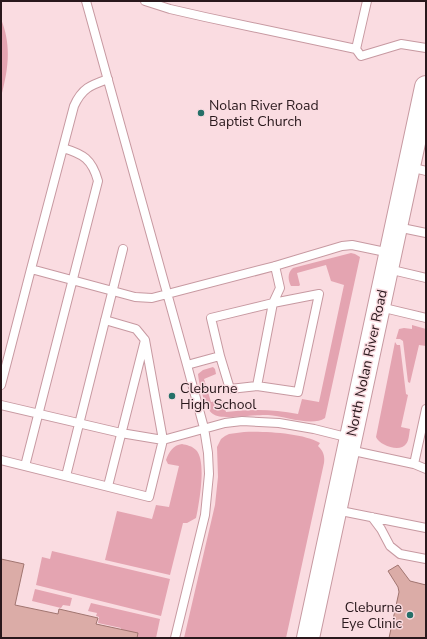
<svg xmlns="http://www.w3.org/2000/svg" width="427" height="639" viewBox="0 0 427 639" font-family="'Nunito Sans',sans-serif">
	<rect width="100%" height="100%" fill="#fadce1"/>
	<path fill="#e4a4b1" d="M 1,19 C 12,46 8,70 1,97 Z
		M 351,253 L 355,254 L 360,257 L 325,418 C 312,427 284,416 268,415 C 255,414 222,421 213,414 C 205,409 199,384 198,374 L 203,370 L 213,367 L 215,369 L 216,374 L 204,379 L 211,402 L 223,400 L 226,412 C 251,409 273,409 298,414 L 302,399 L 319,402 L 344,285 L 331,281 L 326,265 L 297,273 L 300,285 L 299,286 L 291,286 C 288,280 287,273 293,268 Z
		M 412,325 L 426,329 L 426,346 L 419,345 L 410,383 L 408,382 L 403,341 L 400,339 L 396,339 L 399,329 L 404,328 L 412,329 Z
		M 395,342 L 397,345 L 400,345 L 406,394 L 408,395 L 401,427 L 410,429 C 409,434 409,441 406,444 C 400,453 379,445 376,437 Z
		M 244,432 C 264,431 303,433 320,443 L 318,446 C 323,451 325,455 324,463 L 286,638 L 184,638 L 215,505 L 218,477 L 217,447 L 221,439 L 225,436 L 229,434 Z
		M 182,444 C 187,445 192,446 196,450 C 207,461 199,504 196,518 L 187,523 L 183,523 L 170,575 L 105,560 L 117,511 L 152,519 L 156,505 L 169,507 L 179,466 L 168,464 L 166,460 C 169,452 173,445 182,444 Z
		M 52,551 L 170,579 L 161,616 L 36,585 L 42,557 L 50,559 Z
		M 35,589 L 72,598 L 70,606 L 63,605 L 61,608 L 32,601 Z
		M 91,603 L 160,619 L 156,638 L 119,638 L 121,628 L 98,623 L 99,617 L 96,616 L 97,613 L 88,611 Z"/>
	<path fill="#dbaca7" stroke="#a17570" d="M 1,559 L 24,564 L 15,605 L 58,614 L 59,609 L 98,618 L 96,624 L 138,633 L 137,638 L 1,638 Z
		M 398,565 L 410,581 L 426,585 L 426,638 L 389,638 L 399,592 L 398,587 L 388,571 Z"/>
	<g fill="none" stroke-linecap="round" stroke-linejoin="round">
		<defs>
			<path id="lane" d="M 86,1 L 187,365 L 204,428 L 208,453 L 209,474 L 205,515 L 175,638
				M 145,1 L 170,9 L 205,17 L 356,49
				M 367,1 L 356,49 L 361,56 L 401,44 L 426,48
				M 108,79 C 91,85 82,88 74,106 L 31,269 L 135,297 L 152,298 L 275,266 L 342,246 L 352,245 L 390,253
				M 410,167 L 426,171
				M 397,227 L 426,233
				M 388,269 L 426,278
				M 380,307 L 426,318
				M 105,320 L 136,329 L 145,340 L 108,486
				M 187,365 L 220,356 L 211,318 L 273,303 L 257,386 L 230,389 L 220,356
				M 1,385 L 31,269
				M 257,386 L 298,392 L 319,294 L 273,303 L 280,288 L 275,266
				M 1,405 L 121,433 L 163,440 L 225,423 L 242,421 L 279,423 L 314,429 L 350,438
				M 349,450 L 414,464 L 426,469
				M 1,460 L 149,497 L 163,440 L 145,340
				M 414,464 L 426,409
				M 25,466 L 98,181 C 92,159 83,154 63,148
				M 66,476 L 123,249
				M 336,510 L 426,528
				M 372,517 L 381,529 L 390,546 L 400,554 L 426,559"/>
			<path id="secondary" d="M 308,638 L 426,87"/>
		</defs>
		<use href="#lane" stroke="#c799a1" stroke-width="10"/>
		<use href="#secondary" stroke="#c799a1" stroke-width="24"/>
		<use href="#lane" stroke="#fff" stroke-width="8"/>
		<use href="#secondary" stroke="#fff" stroke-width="22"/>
	</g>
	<g fill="#266f68" stroke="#fadce1" stroke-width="1.5">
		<circle cx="201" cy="113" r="4"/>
		<circle cx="172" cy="396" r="4"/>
		<circle cx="410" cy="615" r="4"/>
	</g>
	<g text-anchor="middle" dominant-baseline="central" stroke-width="3" stroke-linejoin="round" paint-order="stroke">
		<g font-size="14" fill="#29181c" stroke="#fadce1" text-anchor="start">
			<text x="209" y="105">Nolan River Road<tspan x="209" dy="16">Baptist Church</tspan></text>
			<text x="180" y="388">Cleburne<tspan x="180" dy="16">High School</tspan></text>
			<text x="402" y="607" text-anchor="end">Cleburne<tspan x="402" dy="16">Eye Clinic</tspan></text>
		</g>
		<g font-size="14" fill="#29181c" stroke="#fadce1">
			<text transform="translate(367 363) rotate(-78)">North Nolan River Road</text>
		</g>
	</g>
	<rect width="427" height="639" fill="none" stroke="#29181c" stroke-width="4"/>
</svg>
